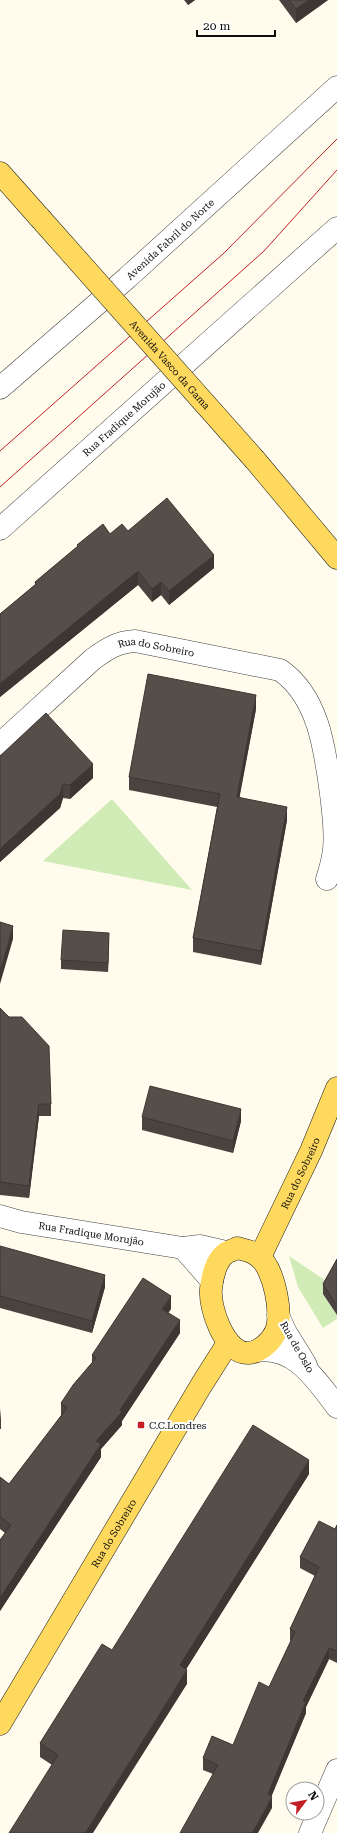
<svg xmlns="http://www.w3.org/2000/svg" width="337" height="1833" viewBox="0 0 337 1833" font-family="'Roboto Serif',serif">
	<rect width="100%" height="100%" fill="#fffced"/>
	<path fill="#d0ebb5" d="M 112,799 L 192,890 L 43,861 Z
		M 289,1256 L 329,1283 L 323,1294 L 337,1315 L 337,1319 L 323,1328 L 298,1287 Z"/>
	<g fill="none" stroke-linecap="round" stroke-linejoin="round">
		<defs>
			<g id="street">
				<path id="s1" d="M 0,388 L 127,278 L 337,87"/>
				<path id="s2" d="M 0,529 L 337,228"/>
				<path id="s3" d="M 0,744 L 93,659 C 107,649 117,642 135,641 L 280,670 C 319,697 325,750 331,794 C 333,812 336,831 334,849 C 333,859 330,870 327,879"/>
				<path id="s4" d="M 0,1216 L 21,1222 L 183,1248 L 200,1246 L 226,1252"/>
				<path d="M 183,1248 L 212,1281"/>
				<path d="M 278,1315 L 285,1331 L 306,1365"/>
				<path d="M 256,1351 C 294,1344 317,1381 337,1407"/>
				<path d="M 310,1833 L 337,1770"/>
			</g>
			<g id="primary">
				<path d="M 0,173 L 40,218"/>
				<path d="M 255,460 L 337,558"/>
				<path d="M 237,1248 C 245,1250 253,1251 259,1257 C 274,1268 283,1314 276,1331 C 272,1341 260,1352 249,1353 C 225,1355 209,1308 211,1289 C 212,1277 216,1260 226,1253 C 229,1251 234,1250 237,1248 Z"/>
				<path id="s5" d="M 260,1257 L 311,1151 L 337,1088"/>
				<path id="s6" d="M 0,1724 L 202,1384 L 228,1343"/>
			</g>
		</defs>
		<use href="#street" stroke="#404040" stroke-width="23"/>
		<use href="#primary" stroke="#1e1e1e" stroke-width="23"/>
		<use href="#street" stroke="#fff" stroke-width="22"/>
		<use href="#primary" stroke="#fed95d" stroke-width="22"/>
		<path stroke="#c31f25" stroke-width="1" d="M 0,451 L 224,253 L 337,139
			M 0,487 L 264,251 L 337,170"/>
		<defs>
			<g id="primary-bridge">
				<path id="s7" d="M 40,218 L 255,460"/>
			</g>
		</defs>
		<use href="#primary-bridge" stroke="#1e1e1e" stroke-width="23" stroke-linecap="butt"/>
		<use href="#primary-bridge" stroke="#fed95d" stroke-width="22"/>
	</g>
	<path fill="#4a433f" d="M 184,0 L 195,0 L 188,5 Z
		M 279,0 L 328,0 L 296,23 Z
		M 128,531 L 214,568 L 169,605 L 161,595 L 152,602 L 138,585 L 0,697 L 0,614 L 35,585 L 35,582 L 77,547 L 77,545 L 110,534 Z
		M 256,709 L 239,798 L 287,820 L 261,965 L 193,952 L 193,938 L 217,807 L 129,790 L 129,777 Z
		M 0,756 L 93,778 L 70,799 L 63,798 L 60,808 L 0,862 Z
		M 109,942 L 108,972 L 61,969 L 61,960 Z
		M 0,1008 L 51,1104 L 51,1116 L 39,1116 L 29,1198 L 0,1195 Z
		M 142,1117 L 241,1121 L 233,1153 L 142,1130 Z
		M 0,1246 L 105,1287 L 92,1333 L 0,1308 Z
		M 337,1259 L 337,1315 L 323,1294 L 323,1284 Z
		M 171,1309 L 168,1313 L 180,1333 L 122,1421 L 122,1425 L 101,1449 L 101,1457 L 0,1611 L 0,1540 L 5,1533 L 0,1529 L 0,1477 L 9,1484 L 61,1416 L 61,1403 L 92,1363 L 92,1355 Z
		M 0,1408 L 1,1419 L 1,1429 L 0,1429 Z
		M 309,1474 L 186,1669 L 187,1684 L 52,1765 L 40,1757 L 40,1743 L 112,1650 Z
		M 337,1525 L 337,1663 L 329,1659 L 306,1707 L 306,1713 L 271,1796 L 272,1808 L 213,1774 L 203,1770 L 203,1758 L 233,1745 L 269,1687 L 291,1641 L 290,1640 L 290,1629 L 315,1576 L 300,1568 L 300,1557 L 335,1529 Z"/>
	<path fill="#3c3733" d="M 188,0 L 195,0 L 188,5 Z
		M 309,0 L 328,0 L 296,23 L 296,9 Z
		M 214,555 L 214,568 L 169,605 L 169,591 Z
		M 138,571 L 138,585 L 0,697 L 0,684 Z
		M 161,582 L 161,595 L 152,602 L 152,589 Z
		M 256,695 L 256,709 L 237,811 L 237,797 Z
		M 93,764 L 93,778 L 70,799 L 70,785 Z
		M 63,784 L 63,798 L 60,808 L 0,862 L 0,849 Z
		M 287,807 L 287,820 L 261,965 L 261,951 Z
		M 13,926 L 13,939 L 0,984 L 0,972 Z
		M 109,933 L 109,942 L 108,972 L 108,963 Z
		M 39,1104 L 39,1116 L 29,1198 L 29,1186 Z
		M 241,1109 L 241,1121 L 233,1153 L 233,1141 Z
		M 105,1275 L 105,1287 L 92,1333 L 92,1321 Z
		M 171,1296 L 171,1309 L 162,1322 L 162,1309 Z
		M 180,1320 L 180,1333 L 122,1421 L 122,1425 L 101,1449 L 101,1457 L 0,1611 L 0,1598 L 96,1441 L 120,1410 Z
		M 309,1460 L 309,1474 L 180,1679 L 180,1665 Z
		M 329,1648 L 329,1659 L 306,1707 L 306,1713 L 268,1805 L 268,1794 L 303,1701 Z
		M 187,1670 L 187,1684 L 93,1833 L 85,1833 Z
		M 272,1797 L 272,1808 L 258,1833 L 252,1833 Z"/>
	<path fill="#564e49" stroke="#3c3733" d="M 289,0 L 309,0 L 296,9 Z
		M 167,498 L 214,555 L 169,591 L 161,582 L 152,589 L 138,571 L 0,684 L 0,614 L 36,584 L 35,582 L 78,546 L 77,545 L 103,524 L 110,534 L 122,524 L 128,531 Z
		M 148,674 L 256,695 L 237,797 L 287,807 L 261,951 L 193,938 L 220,794 L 129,777 Z
		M 46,713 L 93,764 L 70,785 L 63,784 L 60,794 L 0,849 L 0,756 Z
		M 0,922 L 13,926 L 0,972 Z
		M 63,930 L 109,933 L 108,963 L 61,960 Z
		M 0,1008 L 9,1017 L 22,1017 L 49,1046 L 51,1104 L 39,1104 L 29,1186 L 0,1182 Z
		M 150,1086 L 241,1109 L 233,1141 L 142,1117 Z
		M 0,1246 L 105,1275 L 92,1321 L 0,1296 Z
		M 337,1259 L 337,1306 L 323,1284 Z
		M 143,1278 L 171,1296 L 162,1309 L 180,1320 L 120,1410 L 122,1412 L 96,1441 L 101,1444 L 0,1598 L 0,1540 L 11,1525 L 0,1517 L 0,1477 L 9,1484 L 67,1408 L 61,1403 L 73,1385 L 96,1358 L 92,1355 Z
		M 253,1425 L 309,1460 L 180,1665 L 187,1670 L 85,1833 L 9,1833 L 58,1755 L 40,1743 L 102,1644 L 112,1650 Z
		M 319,1521 L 335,1529 L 337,1525 L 337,1651 L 329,1648 L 303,1701 L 306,1702 L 268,1794 L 272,1797 L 252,1833 L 180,1833 L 218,1765 L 203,1758 L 212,1736 L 233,1745 L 259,1682 L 269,1687 L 295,1632 L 290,1629 L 319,1567 L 300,1557 Z"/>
	<rect fill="#c31f25" stroke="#fff" stroke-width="1.5" x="137" y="1421" width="8" height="8" rx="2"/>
	<g text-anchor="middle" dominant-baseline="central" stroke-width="4" stroke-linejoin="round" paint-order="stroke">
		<g font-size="10" fill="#0d0d0d" stroke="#fff">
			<text stroke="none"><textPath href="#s1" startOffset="226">Avenida Fabril do Norte</textPath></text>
			<text stroke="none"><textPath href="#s7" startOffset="196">Avenida Vasco da Gama</textPath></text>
			<text stroke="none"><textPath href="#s2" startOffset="166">Rua Fradique Morujão</textPath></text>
			<text stroke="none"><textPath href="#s3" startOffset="194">Rua do Sobreiro</textPath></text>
			<text stroke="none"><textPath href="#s5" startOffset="93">Rua do Sobreiro</textPath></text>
			<text stroke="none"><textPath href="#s4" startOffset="93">Rua Fradique Morujão</textPath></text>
			<text transform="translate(297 1347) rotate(60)">Rua de Oslo</text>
			<text stroke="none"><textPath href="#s6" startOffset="222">Rua do Sobreiro</textPath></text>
		</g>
		<g font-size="10" fill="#0d0d0d" stroke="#fff" text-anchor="start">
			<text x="149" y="1425">C.C.Londres</text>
		</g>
	</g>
	<g transform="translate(305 1801) rotate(58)"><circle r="19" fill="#ffffff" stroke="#9e9e9e"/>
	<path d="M0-3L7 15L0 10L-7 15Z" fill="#c31f25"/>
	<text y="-6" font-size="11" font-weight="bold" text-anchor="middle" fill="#0d0d0d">N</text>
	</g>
	<path d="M197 30v6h78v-6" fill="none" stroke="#0d0d0d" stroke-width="2"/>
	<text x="203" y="30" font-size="12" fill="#0d0d0d" stroke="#ffffff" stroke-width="3" paint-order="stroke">20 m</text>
</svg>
